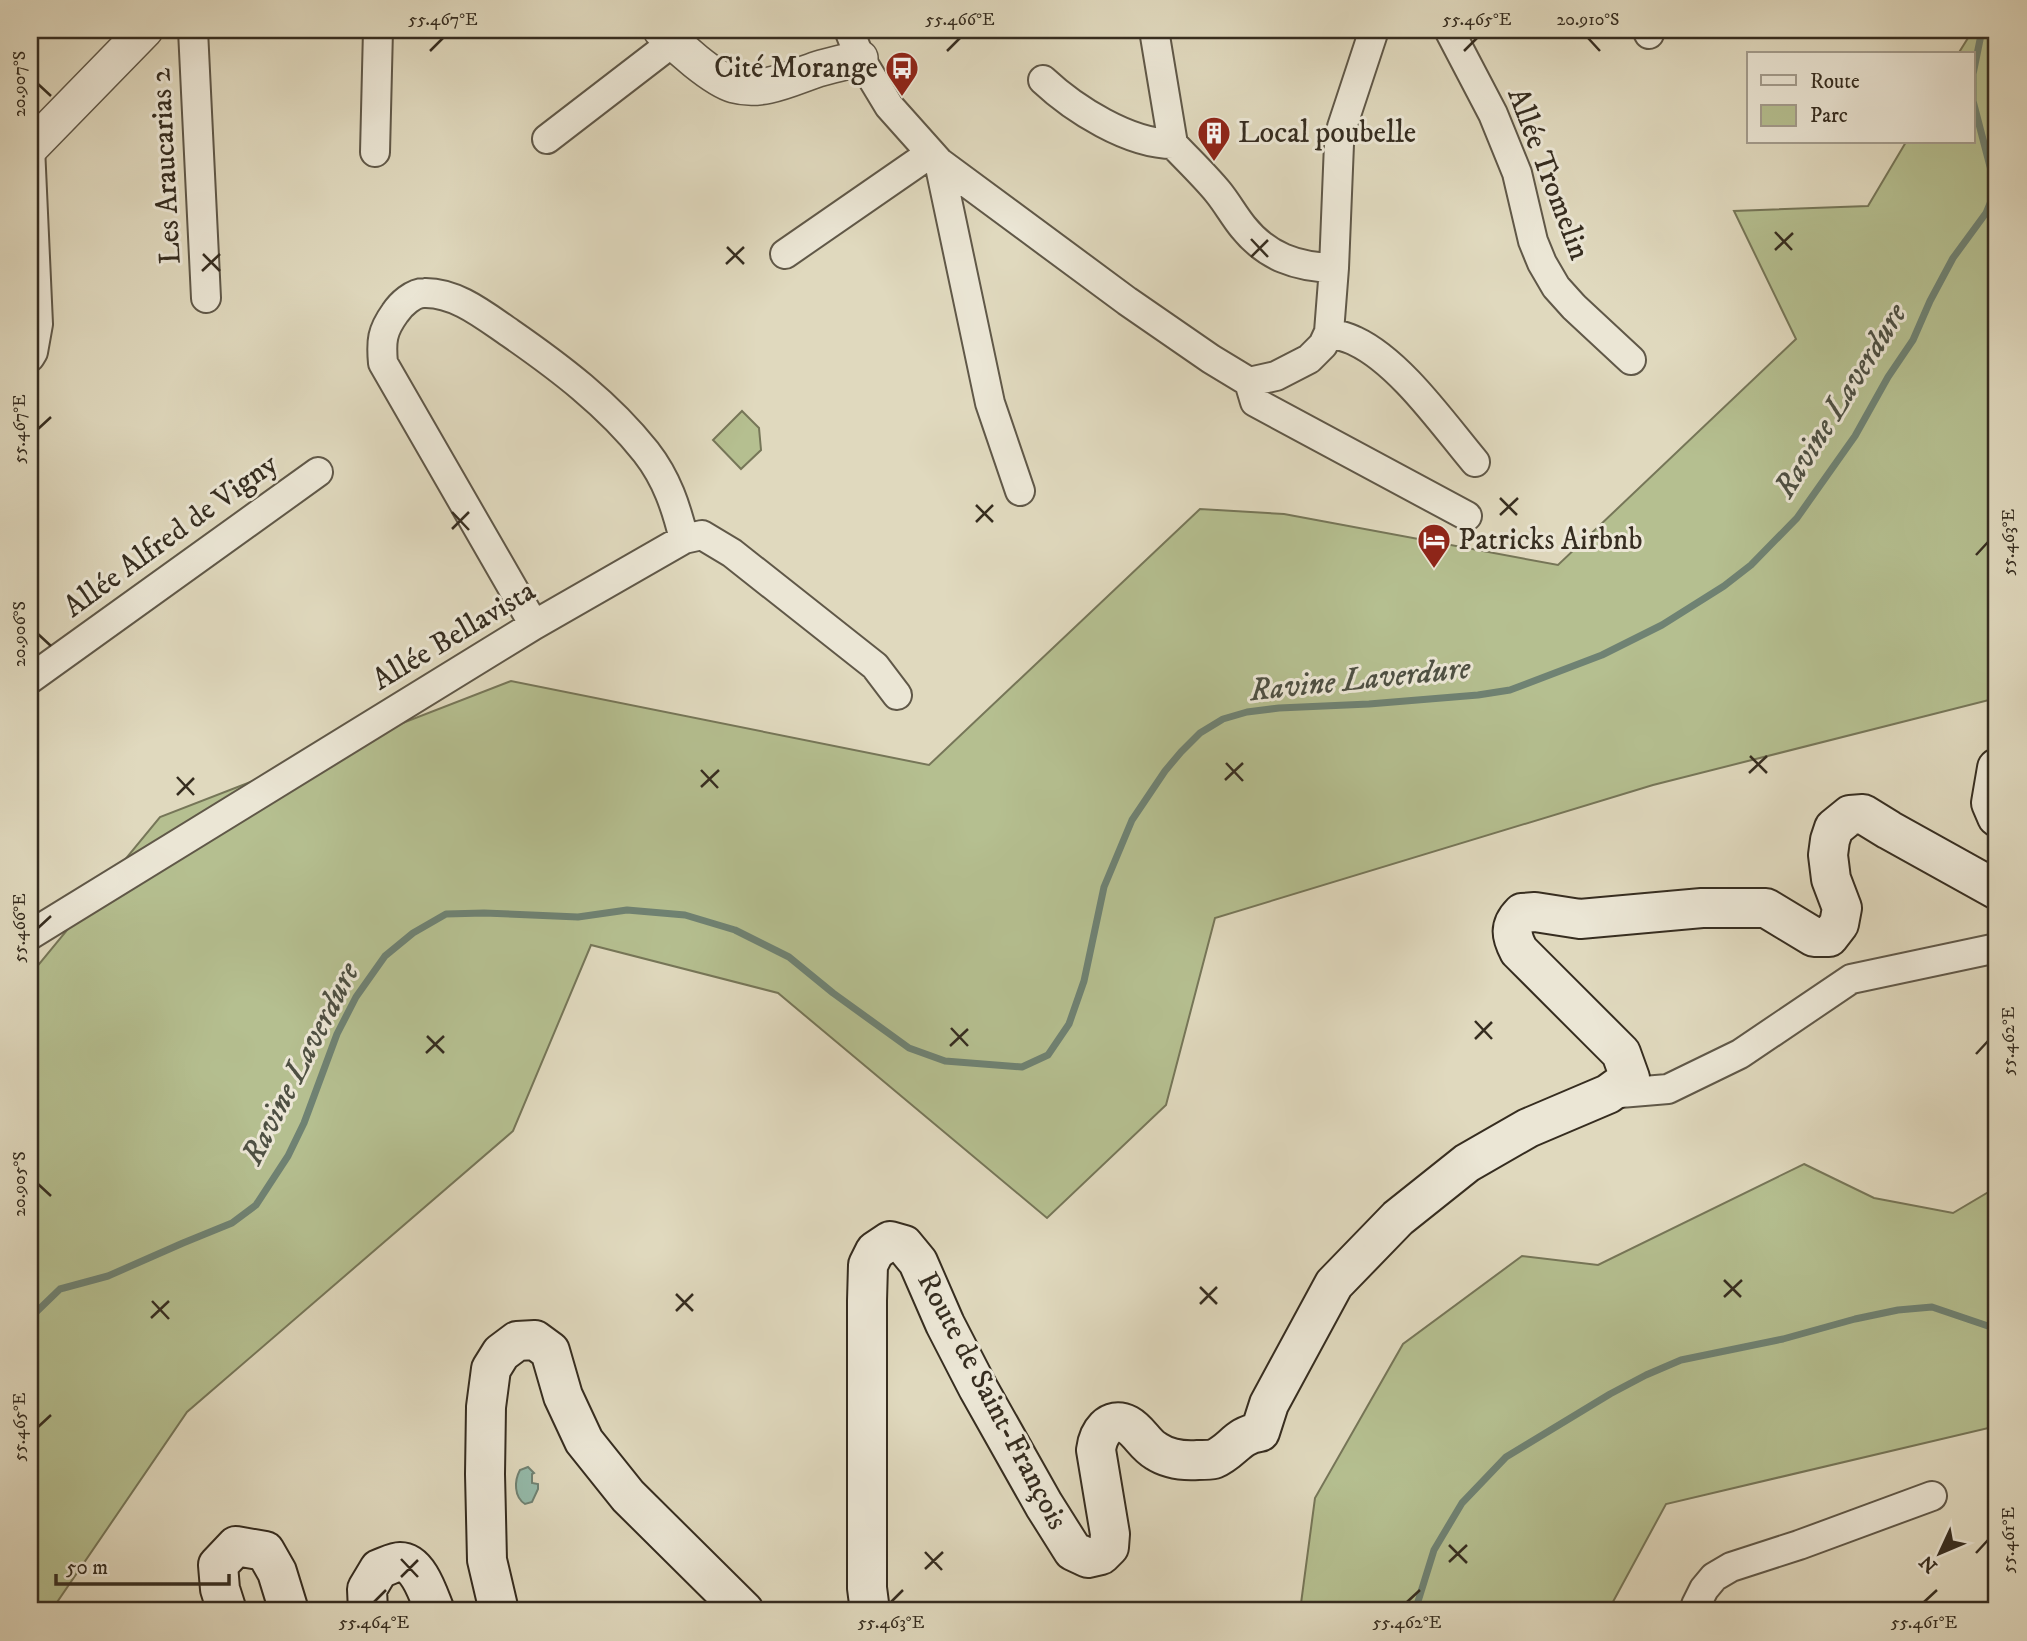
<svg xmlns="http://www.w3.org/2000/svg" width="2027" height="1641" viewBox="0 0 2027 1641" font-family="'IM FELL DW Pica',serif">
	<rect width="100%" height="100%" fill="#e0d9be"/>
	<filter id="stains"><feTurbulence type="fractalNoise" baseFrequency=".00286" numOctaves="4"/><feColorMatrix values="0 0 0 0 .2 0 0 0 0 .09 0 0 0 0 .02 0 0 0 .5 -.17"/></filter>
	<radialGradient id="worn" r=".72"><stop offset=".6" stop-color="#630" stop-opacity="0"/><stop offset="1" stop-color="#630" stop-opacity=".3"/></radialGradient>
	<path fill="#b5bf90" stroke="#767658" stroke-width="2" d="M 1973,30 L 1997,30 L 1997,698 L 1653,785 L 1215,918 L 1166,1105 L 1047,1218 L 778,993 L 591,945 L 513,1131 L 187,1412 L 51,1611 L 30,1611 L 30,975 L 160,817 L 511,681 L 929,765 L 1200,509 L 1284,514 L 1558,565 L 1796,339 L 1734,211 L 1868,206 L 1906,142 L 1973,142 L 1973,54 L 1958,54 Z
		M 742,411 L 759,428 L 761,450 L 741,469 L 713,440 Z
		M 1804,1164 L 1874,1198 L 1953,1213 L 1997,1187 L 1997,1426 L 1666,1504 L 1608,1611 L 1300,1611 L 1315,1498 L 1403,1344 L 1522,1256 L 1598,1265 Z"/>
	<path fill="#95bbab" stroke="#6f8273" stroke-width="2" d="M 528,1467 L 534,1473 L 532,1474 L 532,1483 L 538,1484 L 538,1489 L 532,1502 L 525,1504 C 514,1497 514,1481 520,1470 Z"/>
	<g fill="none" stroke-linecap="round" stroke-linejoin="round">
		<path stroke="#6f8273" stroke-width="7" d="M 30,1318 L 60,1289 L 108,1276 L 183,1243 L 232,1223 L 256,1205 L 288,1156 L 304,1123 L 337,1034 L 356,997 L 385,956 L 413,933 L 446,914 L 484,913 L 578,917 L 627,910 L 685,915 L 735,930 L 789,957 L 833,993 L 909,1048 L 945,1061 L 1022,1067 L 1048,1055 L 1069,1024 L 1084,981 L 1104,887 L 1132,820 L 1165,771 L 1181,752 L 1200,733 L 1223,719 L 1247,712 L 1279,708 L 1369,704 L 1478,695 L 1510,690 L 1602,655 L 1662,625 L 1724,586 L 1751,565 L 1797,518 L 1855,436 L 1888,377 L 1913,340 L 1930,301 L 1953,258 L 1986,213 L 1994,194 L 1992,174 L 1973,101 L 1973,74 L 1982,30
			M 1415,1611 L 1434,1550 L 1462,1503 L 1506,1457 L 1610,1394 L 1646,1375 L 1681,1360 L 1783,1339 L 1855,1319 L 1898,1310 L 1932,1307 L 1988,1326 L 1997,1322"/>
		<defs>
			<path id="minor" d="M 193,30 L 206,298
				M 849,30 L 860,58 L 889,106 L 939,162 L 1127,301 L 1211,359 L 1249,382 L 1276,376 L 1309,359 L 1323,345 L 1329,332 L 1334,268 L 1339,144 L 1342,127 L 1374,30
				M 1154,30 L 1173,144
				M 1449,30 L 1493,114 L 1517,173 L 1533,241 L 1542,263 L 1556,287 L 1574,307 L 1631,360
				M 1647,30 L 1649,34
				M 1043,80 C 1074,109 1129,144 1173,144 C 1188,160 1204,175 1218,192 C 1227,203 1234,216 1243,227 C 1267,257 1297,267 1334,268
				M 547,139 L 673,42
				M 375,152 L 378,30
				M 939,162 L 990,403 L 1020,491
				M 785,254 L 931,153
				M 1329,332 C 1337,335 1347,337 1355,341 C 1400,362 1443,424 1475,462
				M 30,357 L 33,352 L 38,324 L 30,147
				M 1249,382 L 1255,402 L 1467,516
				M 534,625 L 383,363 C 381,341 382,331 395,313 C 401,304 413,293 424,293 C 456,292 485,316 510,333 C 559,367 608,404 646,452 C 667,479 676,507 684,539
				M 30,679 L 318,472
				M 30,935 L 534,625 L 684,539 L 702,535 L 732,553 L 875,666 L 897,695
				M 1608,1094 L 1668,1089 L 1740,1054 L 1851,979 L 1997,948
				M 1696,1605 L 1704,1589 L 1714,1577 L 1731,1567 L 1799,1545 L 1932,1496"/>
			<path id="tertiary" d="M 661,30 C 677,46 713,79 734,85 C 763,93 791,78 818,69 C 832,65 846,62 860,58
				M 30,148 L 145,30"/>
			<path id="secondary" d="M 1997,768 L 1991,803 L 1997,817
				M 227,1611 L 220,1589 L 218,1565 L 236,1546 L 265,1551 L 277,1572 L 289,1611
				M 368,1611 L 367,1589 L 379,1569 C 385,1567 394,1562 400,1562 C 419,1562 429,1597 435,1611
				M 499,1611 L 487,1560 L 485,1474 L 486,1407 L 491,1369 L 501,1353 L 517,1341 L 535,1340 L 550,1351 L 563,1396 L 584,1441 L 628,1496 L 744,1611
				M 870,1611 L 867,1588 L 867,1301 L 868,1265 L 875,1251 L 890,1241 L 904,1245 L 918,1262 L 945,1324 L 978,1388 L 1044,1505 L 1073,1551 L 1088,1558 L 1101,1555 L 1109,1547 L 1110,1534 L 1096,1450 C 1098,1434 1109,1415 1128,1425 C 1139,1431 1145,1445 1156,1451 C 1168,1459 1183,1461 1198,1460 C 1203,1460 1210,1460 1214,1459 C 1233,1451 1237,1435 1260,1432 L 1269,1404 L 1334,1284 L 1398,1218 L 1467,1163 L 1528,1128 L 1608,1094 L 1630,1078 L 1621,1053 L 1519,951 C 1511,936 1509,926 1522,913 L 1535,912 L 1580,919 L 1702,908 L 1766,908 L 1814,937 L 1829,937 L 1839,924 L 1842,908 L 1831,879 L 1828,855 L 1830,840 L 1834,828 L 1850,815 L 1863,814 L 1889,830 L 1997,890"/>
		</defs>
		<use href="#minor" stroke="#605848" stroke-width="32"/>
		<use href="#tertiary" stroke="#605848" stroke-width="38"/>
		<use href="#secondary" stroke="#362d20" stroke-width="42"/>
		<use href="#minor" stroke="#ebe6d5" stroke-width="28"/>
		<use href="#tertiary" stroke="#ebe6d5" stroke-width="35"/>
		<use href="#secondary" stroke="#ebe6d5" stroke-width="38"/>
	</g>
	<path fill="none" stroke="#362d20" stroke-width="2.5" d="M 1588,38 L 1600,51M 430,51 L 443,38M 947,51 L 960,38M 1464,51 L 1477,38M 38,84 L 51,96M 1775,232 L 1792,250M 1251,239 L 1268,257M 727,247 L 744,264M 1775,250 L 1793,233M 203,254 L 220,271M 1251,257 L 1268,240M 726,264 L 744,247M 202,271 L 220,254M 38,429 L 51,417M 1500,498 L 1517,515M 976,505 L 993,522M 452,512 L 469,530M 1500,515 L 1518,498M 976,522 L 993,505M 452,529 L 469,512M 1976,555 L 1988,542M 38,634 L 51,646M 1750,756 L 1767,773M 1226,763 L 1243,781M 701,770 L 718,788M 1749,773 L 1767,756M 177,777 L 194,795M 1225,780 L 1243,763M 701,787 L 719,770M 177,795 L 194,778M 38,928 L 51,916M 1475,1021 L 1492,1039M 951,1028 L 968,1046M 427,1036 L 444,1053M 1475,1039 L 1492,1022M 950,1046 L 968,1029M 426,1053 L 444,1036M 1976,1054 L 1988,1041M 38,1184 L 51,1196M 1724,1280 L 1741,1297M 1200,1287 L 1217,1304M 676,1294 L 693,1311M 1724,1297 L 1742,1280M 152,1301 L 169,1319M 1200,1304 L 1217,1287M 676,1311 L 693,1294M 151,1318 L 169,1301M 38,1427 L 51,1415M 1449,1545 L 1467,1563M 925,1552 L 942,1570M 1976,1553 L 1988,1540M 401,1559 L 418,1577M 1449,1562 L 1467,1545M 925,1569 L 943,1552M 401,1577 L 418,1560M 374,1602 L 386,1590M 891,1602 L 903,1590M 1407,1602 L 1420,1590M 1924,1602 L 1937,1590"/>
	<defs>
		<symbol id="bus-pin" viewBox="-11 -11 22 30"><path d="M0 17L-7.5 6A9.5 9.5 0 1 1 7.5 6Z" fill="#8f2418" stroke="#ebe6d5"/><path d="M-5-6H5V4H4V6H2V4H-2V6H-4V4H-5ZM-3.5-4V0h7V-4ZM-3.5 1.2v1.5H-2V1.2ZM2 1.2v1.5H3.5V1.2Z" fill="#fff"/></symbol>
		<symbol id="building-pin" viewBox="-11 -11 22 30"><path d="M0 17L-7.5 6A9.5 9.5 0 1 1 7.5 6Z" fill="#8f2418" stroke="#ebe6d5"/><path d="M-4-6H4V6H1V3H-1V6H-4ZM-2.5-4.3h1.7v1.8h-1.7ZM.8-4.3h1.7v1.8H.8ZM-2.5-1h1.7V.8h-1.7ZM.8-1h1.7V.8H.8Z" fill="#fff"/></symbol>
		<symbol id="hotel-pin" viewBox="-11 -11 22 30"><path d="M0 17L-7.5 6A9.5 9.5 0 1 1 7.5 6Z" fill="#8f2418" stroke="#ebe6d5"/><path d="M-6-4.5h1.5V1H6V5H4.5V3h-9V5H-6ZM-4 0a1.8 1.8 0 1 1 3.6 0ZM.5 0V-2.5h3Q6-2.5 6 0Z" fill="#fff"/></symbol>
	</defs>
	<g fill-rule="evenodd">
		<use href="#bus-pin" x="883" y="49" width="38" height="52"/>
		<use href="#building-pin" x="1195" y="114" width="38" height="52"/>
		<use href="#hotel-pin" x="1415" y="521" width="38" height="52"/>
	</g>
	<g text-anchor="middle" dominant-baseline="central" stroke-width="6" stroke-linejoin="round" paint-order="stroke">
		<g font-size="30" fill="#362d20" stroke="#ebe6d5" text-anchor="start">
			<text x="878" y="68" text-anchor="end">Cité Morange</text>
			<text x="1238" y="133">Local poubelle</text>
			<text x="1458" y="540">Patricks Airbnb</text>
		</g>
		<g font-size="30" fill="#362d20" stroke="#ebe6d5">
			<text transform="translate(166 166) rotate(-93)">Les Araucarias 2</text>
			<text transform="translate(1548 174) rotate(69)">Allée Tromelin</text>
			<text transform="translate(171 536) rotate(-36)">Allée Alfred de Vigny</text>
			<text transform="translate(454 636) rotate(-31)">Allée Bellavista</text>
			<text transform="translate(992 1401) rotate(62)">Route de Saint-François</text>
		</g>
		<g font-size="32" font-style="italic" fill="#4e5043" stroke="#ebe6d5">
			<text transform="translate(1841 401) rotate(-58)">Ravine Laverdure</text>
			<text transform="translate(1360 680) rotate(-6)">Ravine Laverdure</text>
			<text transform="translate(301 1064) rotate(-63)">Ravine Laverdure</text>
		</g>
	</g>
	<rect width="2027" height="1641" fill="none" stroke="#e0d9be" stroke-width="77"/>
	<rect x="1747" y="52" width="228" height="91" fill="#ebe6d5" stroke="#a39c8d" stroke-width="2"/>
	<rect x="1761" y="75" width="35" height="10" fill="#ebe6d5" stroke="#a39c8d" stroke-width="2"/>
	<text x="1810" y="88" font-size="21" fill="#362d20">Route</text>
	<rect x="1761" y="105" width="35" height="21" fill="#b5bf90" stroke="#a39c8d" stroke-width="2"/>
	<text x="1810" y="122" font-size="21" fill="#362d20">Parc</text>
	<g transform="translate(1940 1553) rotate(226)" stroke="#ebe6d5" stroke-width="5" paint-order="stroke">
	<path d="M0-5L12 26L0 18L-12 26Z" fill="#362d20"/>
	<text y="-10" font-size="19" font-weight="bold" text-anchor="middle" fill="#362d20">N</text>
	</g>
	<path d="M56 1574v10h173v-10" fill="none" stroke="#362d20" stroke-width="3.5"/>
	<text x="66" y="1574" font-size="21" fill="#362d20" stroke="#ebe6d5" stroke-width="5" paint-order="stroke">50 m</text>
	<rect x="38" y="38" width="1950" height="1564" fill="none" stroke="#362d20" stroke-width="2.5"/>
	<g font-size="18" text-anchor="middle" fill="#362d20">
		<text x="443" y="25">55.467°E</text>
		<text x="960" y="25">55.466°E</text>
		<text x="1477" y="25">55.465°E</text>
		<text x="1588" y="25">20.910°S</text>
		<text transform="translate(19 84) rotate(-90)" y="6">20.907°S</text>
		<text transform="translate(19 429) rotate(-90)" y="6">55.467°E</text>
		<text transform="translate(2008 542) rotate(-90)" y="6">55.463°E</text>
		<text transform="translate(19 634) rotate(-90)" y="6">20.906°S</text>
		<text transform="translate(19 928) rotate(-90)" y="6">55.466°E</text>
		<text transform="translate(2008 1041) rotate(-90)" y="6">55.462°E</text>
		<text transform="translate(19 1184) rotate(-90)" y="6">20.905°S</text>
		<text transform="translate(19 1427) rotate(-90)" y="6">55.465°E</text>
		<text transform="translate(2008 1540) rotate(-90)" y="6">55.461°E</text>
		<text x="374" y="1628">55.464°E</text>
		<text x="891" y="1628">55.463°E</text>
		<text x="1407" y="1628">55.462°E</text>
		<text x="1924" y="1628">55.461°E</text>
	</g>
	<rect width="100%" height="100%" filter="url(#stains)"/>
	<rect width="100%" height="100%" fill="url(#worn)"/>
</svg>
